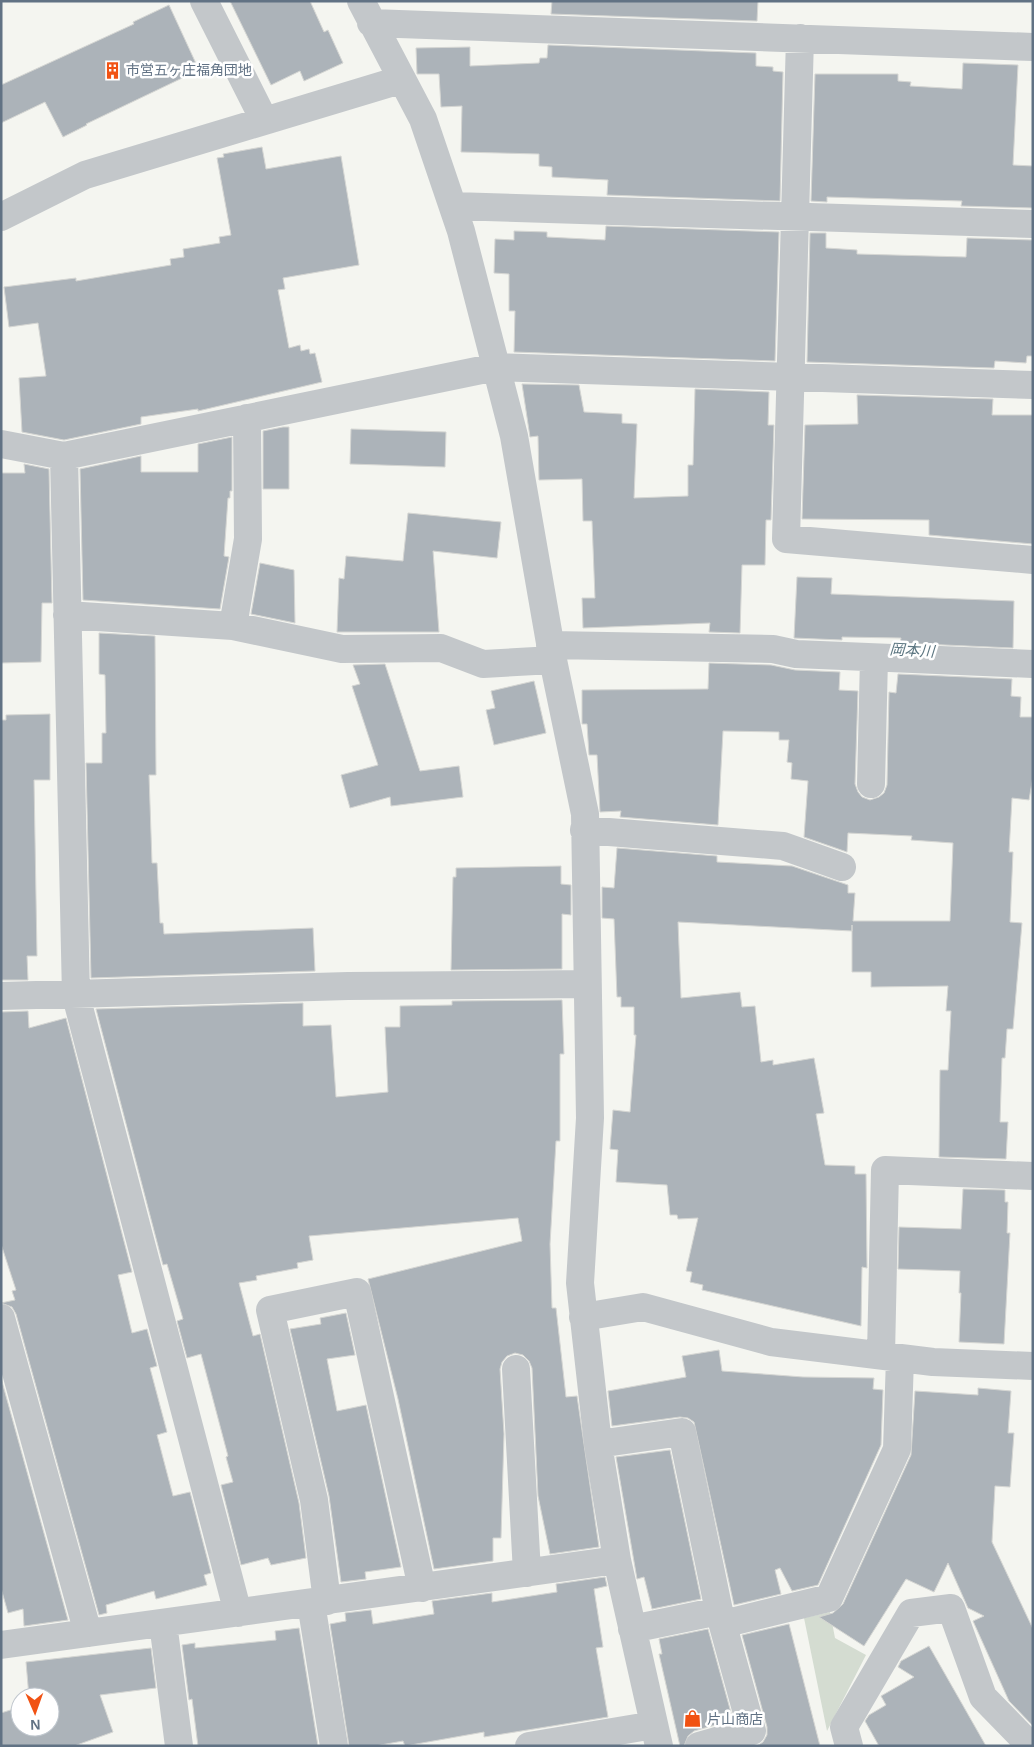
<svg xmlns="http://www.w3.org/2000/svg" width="1034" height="1747" viewBox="0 0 1034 1747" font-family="Helvetica,'Noto Sans JP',sans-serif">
	<rect width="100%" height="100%" fill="#f4f5f0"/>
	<path fill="#d4dcd1" d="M 830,1612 L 835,1638 L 866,1655 L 827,1731 L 804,1618 Z"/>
	<path fill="#acb3b9" stroke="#d5d6d3" d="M 230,1 L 310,1 L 324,32 L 328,30 L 343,63 L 304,81 L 300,71 L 271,85 Z
		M 552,1 L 758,1 L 757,21 L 551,14 Z
		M 169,5 L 199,70 L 86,124 L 87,125 L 63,137 L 45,102 L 1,123 L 1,85 L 134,24 L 133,22 Z
		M 548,45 L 756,53 L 756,66 L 773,67 L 773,71 L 783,72 L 780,201 L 607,195 L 608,180 L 552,177 L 552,167 L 539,166 L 539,154 L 461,152 L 462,106 L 441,107 L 439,74 L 417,74 L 416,48 L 470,47 L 470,66 L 539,63 L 540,58 L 547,58 Z
		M 963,63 L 1018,65 L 1013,165 L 1033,166 L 1033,208 L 961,206 L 962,201 L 827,197 L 827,202 L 811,201 L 815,74 L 898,74 L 898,81 L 911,82 L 910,86 L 962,89 Z
		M 262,147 L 266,169 L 341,156 L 359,265 L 283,278 L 285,289 L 278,290 L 289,348 L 300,345 L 301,351 L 309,349 L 310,354 L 315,353 L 322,382 L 198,411 L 198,409 L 141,417 L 141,424 L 64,440 L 22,432 L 19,378 L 46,376 L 38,323 L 9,327 L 4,287 L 76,278 L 76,281 L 171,265 L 170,259 L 184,257 L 183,249 L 220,243 L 219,237 L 231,235 L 217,158 L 224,157 L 223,154 Z
		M 606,226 L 779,232 L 775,361 L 514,352 L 515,311 L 509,311 L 509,274 L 494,273 L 495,239 L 514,240 L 514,231 L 547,232 L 547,237 L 605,240 Z
		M 810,233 L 826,233 L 826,248 L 857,250 L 857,254 L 966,257 L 967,238 L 1033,240 L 1033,356 L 1027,356 L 1026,363 L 995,361 L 994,368 L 807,362 Z
		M 522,384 L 579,385 L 584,412 L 622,414 L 622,423 L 637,424 L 634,498 L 688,496 L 688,465 L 693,465 L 695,389 L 769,392 L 768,425 L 774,425 L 771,520 L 766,520 L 765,565 L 742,565 L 740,633 L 709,632 L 710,623 L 583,628 L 582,598 L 595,598 L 592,521 L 583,521 L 582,479 L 539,480 L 538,436 L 530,437 Z
		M 857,395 L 993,399 L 992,415 L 1033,415 L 1033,544 L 929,535 L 929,520 L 802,519 L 805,425 L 858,424 Z
		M 283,427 L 289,427 L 289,489 L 263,489 L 263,431 Z
		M 351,429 L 446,432 L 445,467 L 350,464 Z
		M 232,437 L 232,491 L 230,491 L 230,498 L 228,498 L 224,556 L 229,557 L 220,609 L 83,600 L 80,469 L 141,456 L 141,472 L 198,472 L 198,444 Z
		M 24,464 L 49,469 L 52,603 L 42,603 L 41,662 L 1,663 L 1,473 L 25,473 Z
		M 408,513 L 501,522 L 497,558 L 433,551 L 439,632 L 337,632 L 339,578 L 344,579 L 346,556 L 403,561 Z
		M 260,563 L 294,570 L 295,623 L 251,614 Z
		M 797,577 L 832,578 L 831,594 L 1014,601 L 1013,648 L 900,643 L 901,638 L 842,637 L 842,640 L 794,638 Z
		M 99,633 L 155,636 L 156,775 L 149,775 L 152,863 L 157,863 L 160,923 L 163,923 L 164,934 L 313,928 L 315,971 L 91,978 L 86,763 L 102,763 L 102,733 L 106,733 L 105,675 L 99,674 Z
		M 709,663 L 771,665 L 795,670 L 840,672 L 839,690 L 858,691 L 855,784 L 858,792 L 862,797 L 870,800 L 879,797 L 884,793 L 887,785 L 889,692 L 896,693 L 898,674 L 1012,679 L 1011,696 L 1021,697 L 1020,717 L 1033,717 L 1033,776 L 1029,800 L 1012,798 L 1009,852 L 1013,852 L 1010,922 L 1022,923 L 1013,1029 L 1007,1029 L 1005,1058 L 1002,1058 L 1000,1122 L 1008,1122 L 1006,1159 L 939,1157 L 940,1070 L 948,1070 L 951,1011 L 946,1011 L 948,986 L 871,987 L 871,972 L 852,972 L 852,925 L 852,931 L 678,922 L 681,998 L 740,992 L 742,1007 L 755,1006 L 761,1062 L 773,1060 L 773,1065 L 814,1058 L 824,1113 L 816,1114 L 825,1165 L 855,1166 L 855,1174 L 866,1174 L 867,1268 L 862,1267 L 861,1326 L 702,1290 L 703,1285 L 690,1282 L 692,1272 L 686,1271 L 698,1218 L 678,1219 L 677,1215 L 670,1215 L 667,1185 L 616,1182 L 618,1150 L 610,1149 L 613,1110 L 630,1112 L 636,1035 L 634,1035 L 634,1007 L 621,1007 L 621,997 L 617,997 L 614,919 L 602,918 L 602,887 L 614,888 L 617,848 L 717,856 L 717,862 L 792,866 L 848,885 L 848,893 L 855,893 L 853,921 L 950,921 L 953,843 L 911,840 L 912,836 L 848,833 L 847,852 L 804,837 L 808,781 L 791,779 L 792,763 L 787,762 L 789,740 L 779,740 L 779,732 L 723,731 L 718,825 L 620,817 L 621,811 L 600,812 L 597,755 L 589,755 L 587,724 L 582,724 L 582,690 L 708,689 Z
		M 385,664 L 420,771 L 459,766 L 463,797 L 391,806 L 390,797 L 350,808 L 341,775 L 378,765 L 352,686 L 360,684 L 353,665 Z
		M 534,681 L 546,733 L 494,745 L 486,710 L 495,708 L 491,691 Z
		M 50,714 L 50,780 L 34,780 L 37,956 L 27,956 L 28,980 L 1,980 L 1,720 L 6,720 L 6,715 Z
		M 561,866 L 561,884 L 571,885 L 571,915 L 562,914 L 562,969 L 451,970 L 453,877 L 456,877 L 456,868 Z
		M 562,1000 L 564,1054 L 560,1054 L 560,1141 L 556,1141 L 550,1244 L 552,1308 L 556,1308 L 566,1397 L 577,1396 L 599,1547 L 550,1554 L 538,1496 L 532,1368 L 529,1361 L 523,1355 L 515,1353 L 507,1356 L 502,1362 L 500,1369 L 504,1434 L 501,1538 L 493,1538 L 493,1561 L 434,1569 L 398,1399 L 368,1279 L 522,1241 L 518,1218 L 309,1236 L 313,1260 L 297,1263 L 298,1268 L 256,1276 L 257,1280 L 239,1283 L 253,1336 L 260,1334 L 299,1503 L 306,1558 L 271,1565 L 268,1558 L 241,1565 L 221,1485 L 233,1482 L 226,1457 L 228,1456 L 201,1354 L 187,1358 L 177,1321 L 183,1319 L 167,1264 L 163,1265 L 96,1009 L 303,1003 L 303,1026 L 331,1025 L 336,1097 L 388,1092 L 385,1027 L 400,1027 L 400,1006 L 452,1005 L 452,1001 Z
		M 28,1011 L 29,1028 L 66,1018 L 132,1272 L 118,1275 L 132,1333 L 147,1329 L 157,1366 L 150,1368 L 167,1432 L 157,1435 L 173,1496 L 190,1492 L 211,1573 L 204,1575 L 207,1585 L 156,1599 L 154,1591 L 106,1605 L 107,1613 L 99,1615 L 16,1314 L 12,1307 L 1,1303 L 15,1300 L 12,1291 L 16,1290 L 1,1244 L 1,1012 Z
		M 963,1189 L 1005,1190 L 1005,1202 L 1008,1202 L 1007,1233 L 1010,1233 L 1004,1344 L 959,1342 L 961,1293 L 959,1293 L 960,1271 L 898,1269 L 899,1227 L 961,1229 Z
		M 346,1313 L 355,1355 L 327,1359 L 337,1411 L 366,1405 L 401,1567 L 365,1572 L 366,1579 L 341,1582 L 329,1496 L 290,1329 L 321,1324 L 320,1318 Z
		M 719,1350 L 722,1371 L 803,1377 L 874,1378 L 873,1389 L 883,1390 L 881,1445 L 818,1585 L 792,1591 L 780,1568 L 775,1570 L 781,1594 L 734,1605 L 694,1422 L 688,1418 L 680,1417 L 612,1426 L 608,1391 L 686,1377 L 682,1356 Z
		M 1,1378 L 68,1620 L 24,1626 L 23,1609 L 8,1613 L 1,1588 Z
		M 978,1388 L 1011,1391 L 1008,1433 L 1014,1433 L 1010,1487 L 995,1486 L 992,1542 L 1033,1629 L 1033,1726 L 1009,1701 L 973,1621 L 984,1616 L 968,1608 L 948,1563 L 934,1592 L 906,1579 L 864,1646 L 819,1617 L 833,1613 L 843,1604 L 911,1455 L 915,1391 L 978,1395 Z
		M 670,1450 L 701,1599 L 652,1609 L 644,1577 L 637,1579 L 616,1457 Z
		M 605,1577 L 607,1586 L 594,1589 L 603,1647 L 596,1648 L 608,1717 L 484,1737 L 484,1732 L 405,1746 L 403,1741 L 375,1746 L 349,1746 L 330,1624 L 346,1621 L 345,1613 L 371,1610 L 373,1624 L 434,1614 L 432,1601 L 492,1593 L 492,1602 L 557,1592 L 556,1584 Z
		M 789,1624 L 820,1746 L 757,1746 L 763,1742 L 767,1735 L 767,1727 L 742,1635 Z
		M 299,1628 L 318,1746 L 198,1746 L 192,1699 L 189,1700 L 182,1645 L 195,1643 L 195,1648 L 276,1640 L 275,1631 Z
		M 708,1629 L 733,1720 L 694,1731 L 688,1736 L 684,1746 L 680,1746 L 659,1654 L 662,1654 L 659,1639 Z
		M 929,1646 L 945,1674 L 986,1746 L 879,1746 L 865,1721 L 869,1715 L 886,1705 L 881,1696 L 914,1677 L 898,1667 L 901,1661 Z
		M 151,1648 L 156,1688 L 100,1695 L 113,1732 L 74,1746 L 1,1746 L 1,1713 L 20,1707 L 20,1727 L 50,1727 L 50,1697 L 29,1697 L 26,1662 Z"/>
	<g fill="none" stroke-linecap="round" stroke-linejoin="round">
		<path stroke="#c3c7ca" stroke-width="28" d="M 204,1 L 264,120
			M 361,1 L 423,119 L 461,231 L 514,436 L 553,660 L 585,814 L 590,1118 L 580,1283 L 598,1444 L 617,1560 L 659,1746
			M 371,23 L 1033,47
			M 800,38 L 786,539 L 1033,560
			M 453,206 L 1033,224
			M 1,217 L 85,175 L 400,80
			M 1,444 L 64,456 L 496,367 L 1033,385
			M 64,456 L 76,996 L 238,1613
			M 67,615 L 233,626 L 342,649 L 441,648 L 483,664 L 553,660
			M 233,626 L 248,539 L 247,418
			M 550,645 L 773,649 L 796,654 L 1033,664
			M 871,784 L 874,658
			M 584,830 L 783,846 L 842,867
			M 1,996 L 348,986 L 587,984
			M 583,1317 L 643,1307 L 771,1342 L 933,1362 L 1033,1366
			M 1,1318 L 88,1633
			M 881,1355 L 885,1170 L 1033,1176
			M 516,1369 L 527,1573
			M 598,1444 L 682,1432 L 719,1611 L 752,1731 L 699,1746
			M 327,1601 L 314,1500 L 270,1310 L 357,1292 L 422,1588
			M 311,1603 L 334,1746
			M 163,1623 L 179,1746
			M 723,1624 L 829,1598 L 897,1449 L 900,1358
			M 632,1629 L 719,1611
			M 1,1645 L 617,1560
			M 529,1746 L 654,1725
			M 849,1746 L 844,1727 L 911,1613 L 951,1608 L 983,1697 L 1023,1738 L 1026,1746"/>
	</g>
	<defs>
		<symbol id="building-bare" viewBox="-9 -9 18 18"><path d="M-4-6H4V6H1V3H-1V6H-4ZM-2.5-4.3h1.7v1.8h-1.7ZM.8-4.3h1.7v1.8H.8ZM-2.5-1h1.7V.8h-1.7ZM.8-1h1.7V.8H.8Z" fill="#f15213" stroke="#fff" stroke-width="2.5" paint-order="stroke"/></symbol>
		<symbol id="shop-bare" viewBox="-9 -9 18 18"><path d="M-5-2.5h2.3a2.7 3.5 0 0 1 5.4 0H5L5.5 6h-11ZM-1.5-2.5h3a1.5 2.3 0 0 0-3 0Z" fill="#f15213" stroke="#fff" stroke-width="2.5" paint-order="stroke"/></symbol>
	</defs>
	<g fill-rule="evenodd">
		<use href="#building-bare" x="100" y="58" width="25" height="25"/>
		<use href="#shop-bare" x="680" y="1706" width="25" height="25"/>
	</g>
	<g text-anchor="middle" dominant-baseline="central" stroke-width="5" stroke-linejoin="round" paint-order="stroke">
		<g font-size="14" fill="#617284" stroke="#fff" text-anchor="start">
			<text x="126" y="70">市営五ヶ庄福角団地</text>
			<text x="707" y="1719">片山商店</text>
		</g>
		<g font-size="15" font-style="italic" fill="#5c7681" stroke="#fff">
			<text transform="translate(912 650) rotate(3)">岡本川</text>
		</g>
	</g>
	<rect width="1034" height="1747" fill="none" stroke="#617284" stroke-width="5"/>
	<g transform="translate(35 1712) rotate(178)"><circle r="24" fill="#ffffff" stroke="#c0c7ce"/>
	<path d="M0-4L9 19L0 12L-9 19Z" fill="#f15213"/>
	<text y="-8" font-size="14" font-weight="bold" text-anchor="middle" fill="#617284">N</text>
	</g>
</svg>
